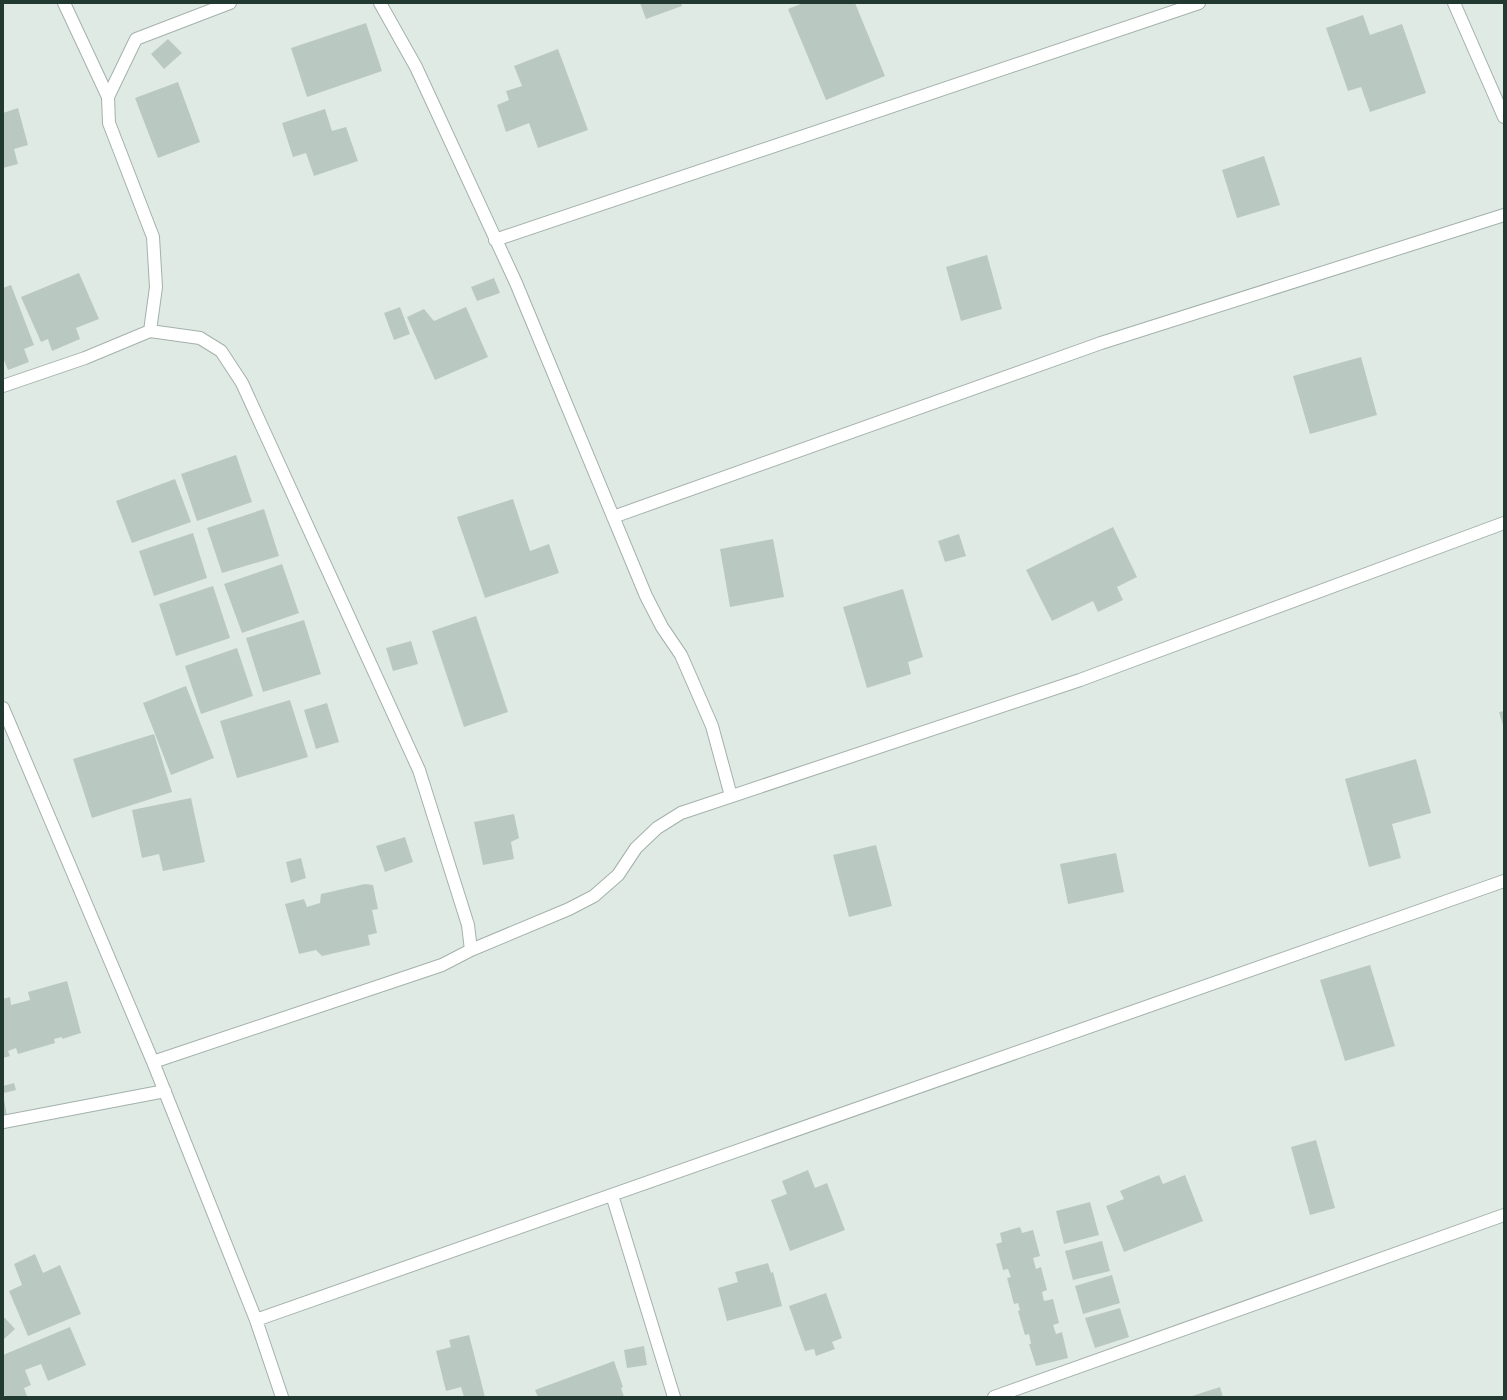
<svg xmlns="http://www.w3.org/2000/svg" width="1507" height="1400" viewBox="0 0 1507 1400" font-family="Mulish,sans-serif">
	<rect width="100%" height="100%" fill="#e0eae5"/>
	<path fill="#b9c8c0" d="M 640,3 L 681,3 L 682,6 L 646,19 Z
		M 803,3 L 855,3 L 885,76 L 826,100 L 788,9 Z
		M 1363,15 L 1370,35 L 1402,24 L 1426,93 L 1370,112 L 1361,87 L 1348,91 L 1326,28 Z
		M 366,23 L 382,71 L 307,97 L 291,48 Z
		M 168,39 L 182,53 L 164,69 L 151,54 Z
		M 558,49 L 588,130 L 538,148 L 529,123 L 506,132 L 497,105 L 509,100 L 506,91 L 522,86 L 514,66 Z
		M 178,82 L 200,142 L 158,158 L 135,98 Z
		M 18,108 L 28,145 L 14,149 L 18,164 L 3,168 L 3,113 Z
		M 325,109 L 332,131 L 346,127 L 358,161 L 314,176 L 306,153 L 293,157 L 282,123 Z
		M 1264,156 L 1280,205 L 1237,218 L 1222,170 Z
		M 987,255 L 1002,309 L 961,321 L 946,267 Z
		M 79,273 L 99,319 L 76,328 L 80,339 L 52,351 L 48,339 L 41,342 L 21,297 Z
		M 494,278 L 500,293 L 477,301 L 471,287 Z
		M 11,285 L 34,345 L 24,349 L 29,362 L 8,370 L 3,358 L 3,288 Z
		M 400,307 L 410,334 L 394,340 L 384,313 Z
		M 466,307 L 488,357 L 435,380 L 407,317 L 424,309 L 434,321 Z
		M 1361,357 L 1377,415 L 1310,434 L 1293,376 Z
		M 236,455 L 252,502 L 197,521 L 181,474 Z
		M 175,479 L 191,522 L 132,543 L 116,501 Z
		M 513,499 L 530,551 L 549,544 L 559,573 L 485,598 L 457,517 Z
		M 264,509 L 279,556 L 222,573 L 207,528 Z
		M 1113,527 L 1137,577 L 1117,587 L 1123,600 L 1098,612 L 1093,601 L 1052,621 L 1026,570 Z
		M 193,533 L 207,578 L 154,596 L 139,551 Z
		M 959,534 L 966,556 L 945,562 L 938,541 Z
		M 773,539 L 784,597 L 730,607 L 720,549 Z
		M 282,564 L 299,613 L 242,633 L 224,584 Z
		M 213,586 L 230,638 L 176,656 L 159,604 Z
		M 903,589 L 923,657 L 908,662 L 911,674 L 867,688 L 843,607 Z
		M 476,616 L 508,712 L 464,727 L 432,631 Z
		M 304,620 L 321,674 L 263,692 L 246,638 Z
		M 411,641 L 418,664 L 393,671 L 386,648 Z
		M 237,648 L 253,696 L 201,714 L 185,666 Z
		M 186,686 L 214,758 L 171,775 L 143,703 Z
		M 290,700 L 308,757 L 237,778 L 220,721 Z
		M 327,703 L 339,742 L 316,749 L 304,710 Z
		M 1504,711 L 1504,728 L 1499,712 Z
		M 154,734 L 172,792 L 92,818 L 73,759 Z
		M 1416,759 L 1431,813 L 1392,824 L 1401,858 L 1369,867 L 1345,779 Z
		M 191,798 L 205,862 L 163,871 L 159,854 L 142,858 L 132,810 Z
		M 514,814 L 519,838 L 511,842 L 514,859 L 483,865 L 474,822 Z
		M 405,837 L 413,862 L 385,872 L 376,846 Z
		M 876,845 L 892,906 L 849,917 L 833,855 Z
		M 1116,853 L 1124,892 L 1068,904 L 1060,864 Z
		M 301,858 L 306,878 L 291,883 L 286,862 Z
		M 365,884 L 373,885 L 378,909 L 372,910 L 377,933 L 368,935 L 370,945 L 322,956 L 316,950 L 299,954 L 285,904 L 304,899 L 307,907 L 320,903 L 321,894 Z
		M 1370,965 L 1395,1046 L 1345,1061 L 1320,980 Z
		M 67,981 L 81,1033 L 62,1039 L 62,1037 L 54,1039 L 55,1043 L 18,1054 L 16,1048 L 8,1051 L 10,1056 L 3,1058 L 3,999 L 10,997 L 11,1005 L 30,1000 L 28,992 Z
		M 14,1083 L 16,1090 L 4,1093 L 3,1086 Z
		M 3,1094 L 7,1116 L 3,1116 Z
		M 1316,1140 L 1335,1208 L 1310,1215 L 1291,1147 Z
		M 808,1170 L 815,1188 L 827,1183 L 845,1230 L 790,1251 L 771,1200 L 787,1194 L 782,1181 Z
		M 1159,1175 L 1163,1184 L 1185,1175 L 1203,1221 L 1124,1252 L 1106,1206 L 1124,1199 L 1120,1191 Z
		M 1090,1202 L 1099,1235 L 1064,1244 L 1056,1211 Z
		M 1020,1227 L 1022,1233 L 1033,1230 L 1040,1256 L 1033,1258 L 1036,1269 L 1041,1267 L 1047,1290 L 1042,1292 L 1044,1301 L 1053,1299 L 1059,1323 L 1053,1325 L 1056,1334 L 1062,1332 L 1068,1358 L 1036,1366 L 1029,1344 L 1031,1344 L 1029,1334 L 1025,1335 L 1018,1311 L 1020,1310 L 1018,1303 L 1014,1304 L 1007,1278 L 1011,1277 L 1008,1269 L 1003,1270 L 996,1244 L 1002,1242 L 1000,1233 Z
		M 1102,1241 L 1110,1271 L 1073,1280 L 1065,1251 Z
		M 35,1254 L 43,1273 L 60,1265 L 81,1314 L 28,1336 L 9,1291 L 22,1285 L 14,1264 Z
		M 768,1263 L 771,1273 L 773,1272 L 782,1306 L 727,1321 L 718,1288 L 738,1282 L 735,1272 Z
		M 1112,1275 L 1120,1303 L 1083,1314 L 1075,1286 Z
		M 826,1293 L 842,1338 L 832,1342 L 835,1349 L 816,1356 L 814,1349 L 805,1351 L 789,1306 Z
		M 1120,1308 L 1129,1337 L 1095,1348 L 1085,1318 Z
		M 3,1316 L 15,1329 L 3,1340 Z
		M 70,1327 L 86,1365 L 48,1381 L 41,1364 L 25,1370 L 31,1385 L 24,1388 L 27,1396 L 24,1397 L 6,1397 L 5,1395 L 3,1396 L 3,1355 Z
		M 469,1335 L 485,1397 L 464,1397 L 461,1387 L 446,1391 L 436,1351 L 451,1347 L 449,1340 Z
		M 644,1346 L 647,1365 L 627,1368 L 624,1350 Z
		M 614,1361 L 623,1387 L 621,1388 L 624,1397 L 538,1397 L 535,1390 Z
		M 1220,1387 L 1223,1397 L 1189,1397 Z"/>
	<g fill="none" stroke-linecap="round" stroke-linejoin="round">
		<defs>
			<path id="minor" d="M 64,3 L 108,97 L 136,39 L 230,3
				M 380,3 L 416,67 L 516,283 L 646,596 L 662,627 L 681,655 L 712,726 L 731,796
				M 1454,3 L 1504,117
				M 495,240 L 1199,3
				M 150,331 L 200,338 L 221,351 L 242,383 L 419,770 L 468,925 L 471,950 L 442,965 L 153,1062
				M 3,386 L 85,358 L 150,331 L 156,287 L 153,237 L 109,123 L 108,97
				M 613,517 L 1101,343 L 1504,215
				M 3,708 L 153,1062 L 256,1320 L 282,1397
				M 471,950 L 569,909 L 594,896 L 618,875 L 636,848 L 657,828 L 681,813 L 1080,680 L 1504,523
				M 3,1122 L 165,1091
				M 612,1195 L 674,1397
				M 256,1320 L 1504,881
				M 994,1397 L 1504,1215"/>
		</defs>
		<use href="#minor" stroke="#a3b1ab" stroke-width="14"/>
		<use href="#minor" stroke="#fff" stroke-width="12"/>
	</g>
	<rect width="1507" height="1400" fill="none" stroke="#223931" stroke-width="8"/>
</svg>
